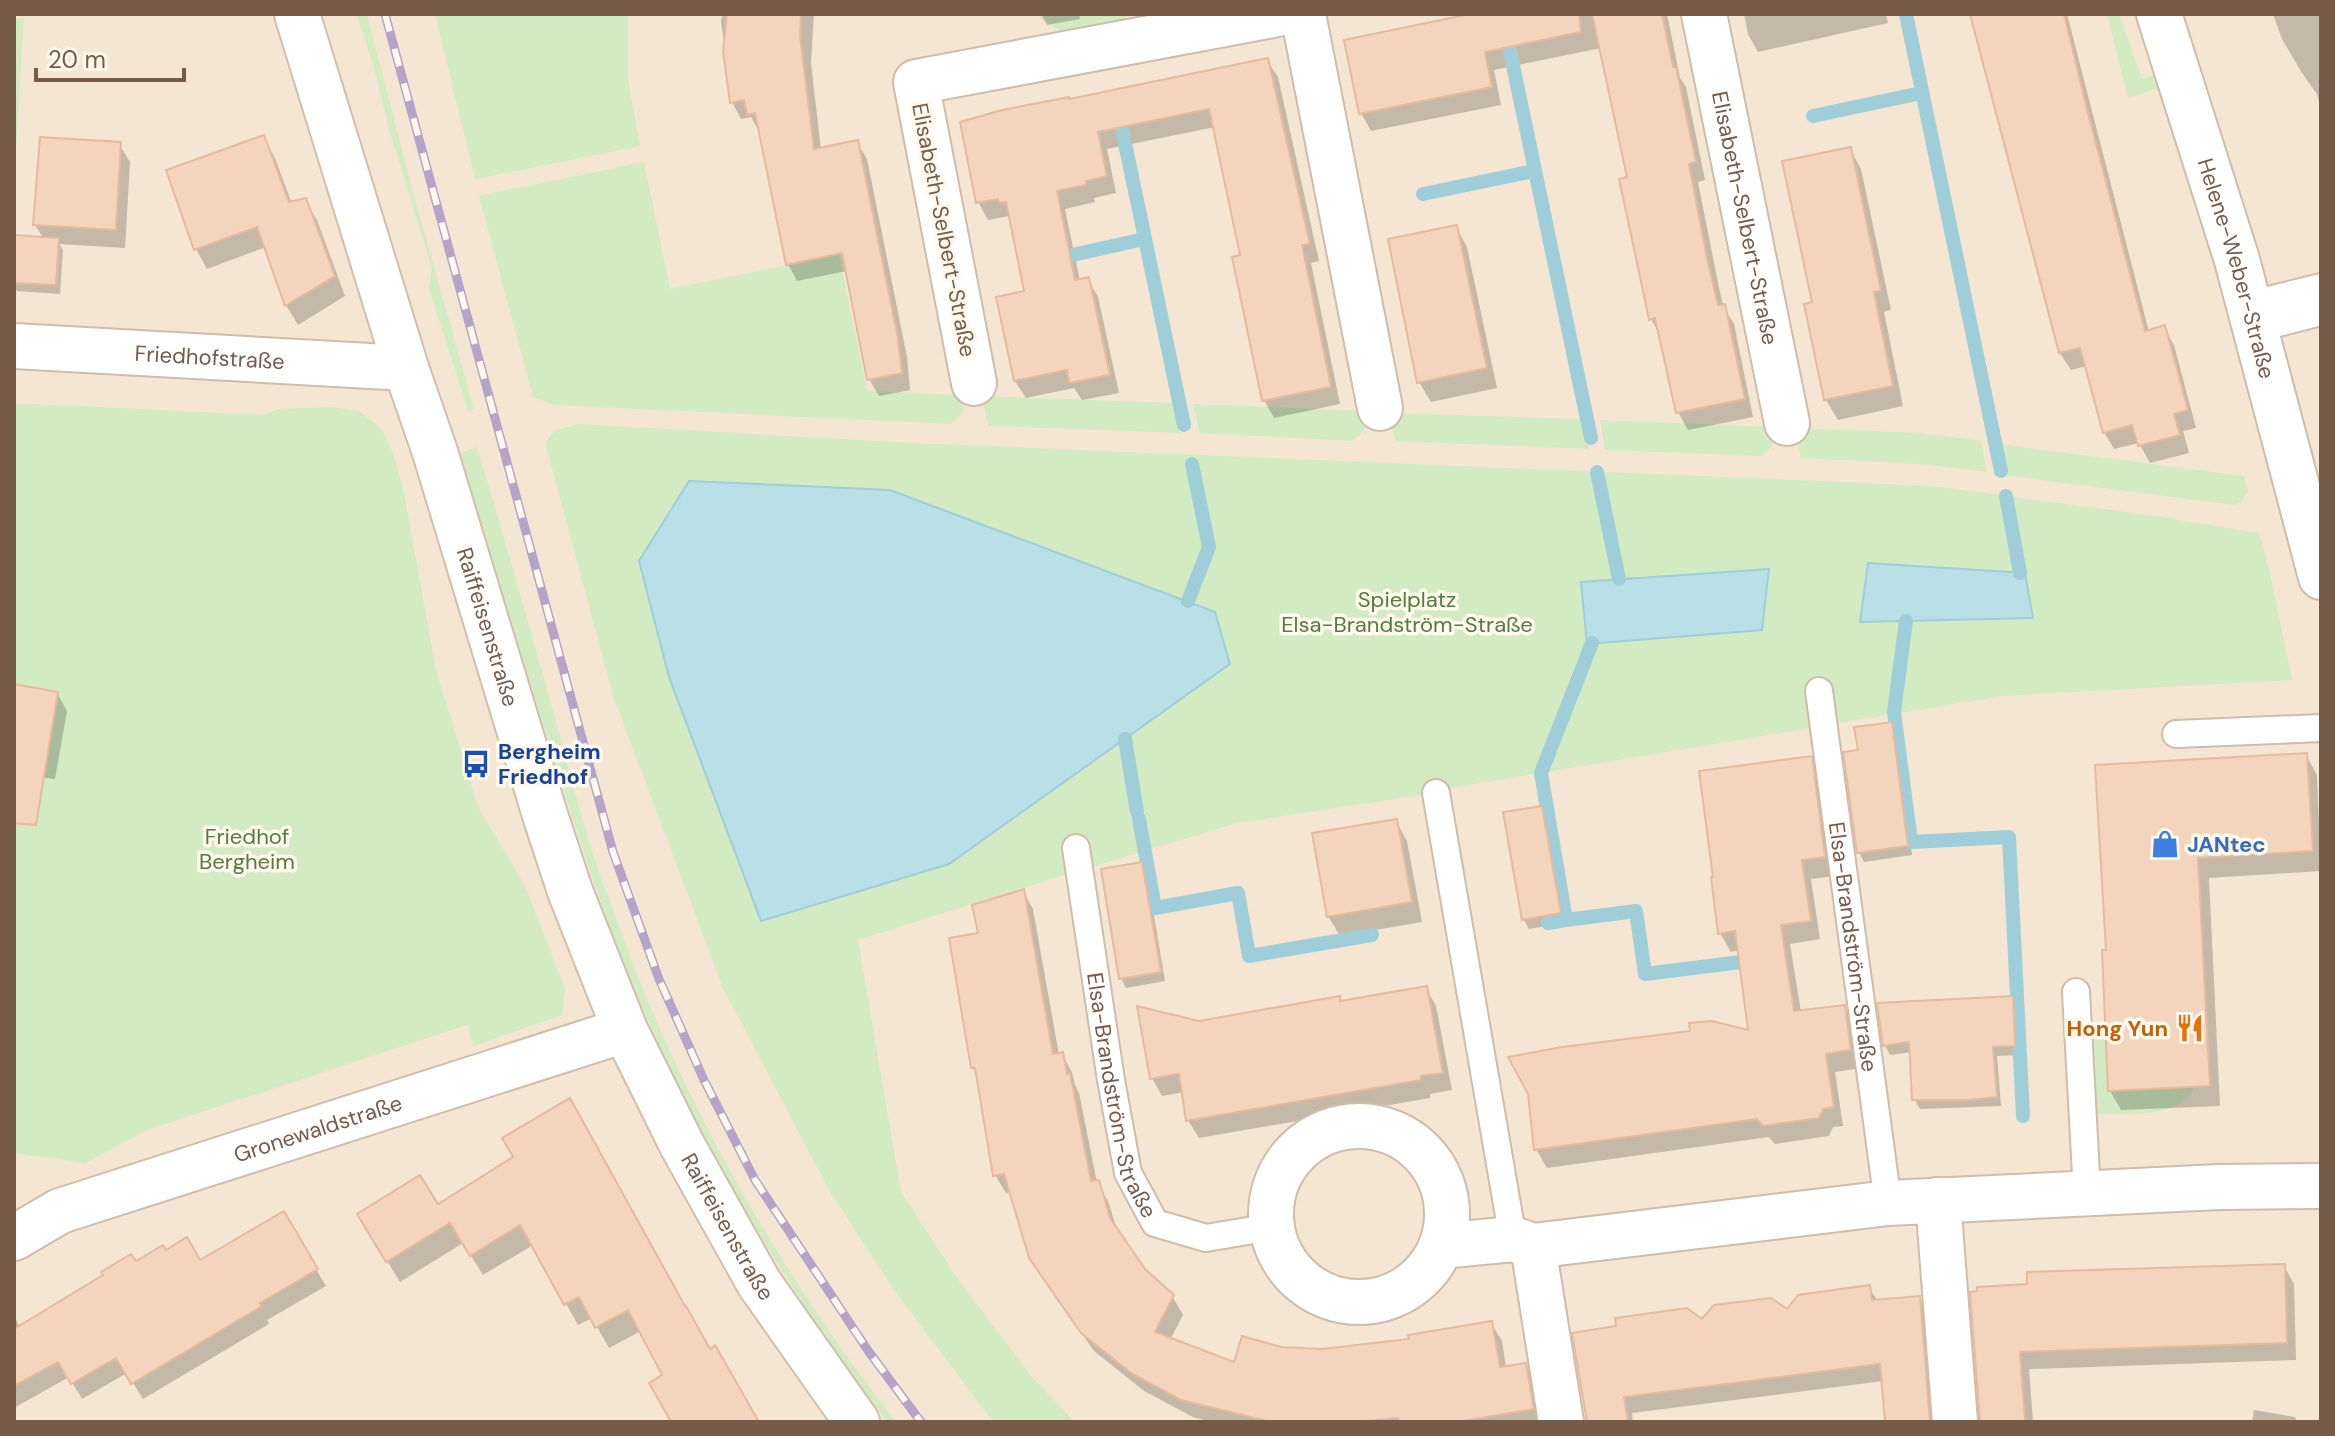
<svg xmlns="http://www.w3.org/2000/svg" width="2335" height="1436" viewBox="0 0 2335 1436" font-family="'DM Sans',sans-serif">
	<rect width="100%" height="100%" fill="#fdf4e5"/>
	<path fill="#f5e6d3" d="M 14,14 L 2321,14 L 2321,1422 L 14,1422 Z"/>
	<path fill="#d2ebc3" d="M 356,14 L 367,14 L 411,185 L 474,409 L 468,411 L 429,288 L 432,268 L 389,129 L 372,61 Z
		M 435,14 L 628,14 L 628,80 L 640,146 L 475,179 Z
		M 1052,14 L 1126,14 L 1123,22 L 1066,34 L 1039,17 Z
		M 2107,14 L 2119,14 L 2142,79 L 2155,75 L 2159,88 L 2128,98 Z
		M 24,18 L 14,182 L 14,19 Z
		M 644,162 L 670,289 L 839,255 L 867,391 L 959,395 L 964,411 L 951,424 L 554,405 L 533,397 L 479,196 Z
		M 982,396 L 1175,403 L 1181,433 L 988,426 Z
		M 14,403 L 264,415 L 279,409 L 331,407 L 359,411 L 382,430 L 394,455 L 404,493 L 436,670 L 478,807 L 525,886 L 565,989 L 562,1015 L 474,1046 L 467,1025 L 147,1130 L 86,1163 L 14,1153 Z
		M 1193,404 L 1366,411 C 1368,426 1365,431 1353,441 L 1200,433 Z
		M 1389,413 L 1582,419 L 1589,449 L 1395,441 Z
		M 1600,420 L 1772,427 L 1775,437 L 1769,450 L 1761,456 L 1605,450 Z
		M 578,424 L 914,443 L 1869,483 L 1940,487 L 2148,515 L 2259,533 L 2270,573 L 2292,680 L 2001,696 L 1450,788 L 1421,795 L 1237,823 L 1045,881 L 858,940 L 901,1192 L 960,1282 L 1034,1379 L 1075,1422 L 995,1422 L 983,1409 L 894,1290 L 829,1190 L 723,988 L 613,696 L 545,442 L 556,430 Z
		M 1795,428 L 1921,433 L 1981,441 L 1987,472 L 1921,464 L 1801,458 Z
		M 1998,444 L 2244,476 L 2248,491 L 2241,502 L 2234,505 L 2004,475 Z
		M 477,447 C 502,530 526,613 549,697 C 566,755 579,814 599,871 C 618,924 637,978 660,1029 C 722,1170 802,1301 896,1422 L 887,1422 C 785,1288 700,1143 634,988 C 606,923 585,856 563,788 C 527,677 493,565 459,453 Z
		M 2105,1037 L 2108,1091 L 2194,1087 C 2182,1120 2123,1113 2094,1114 L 2090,1038 Z"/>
	<path fill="#b9dfe7" stroke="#9fced9" stroke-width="2" d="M 689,481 L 890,490 L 1215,612 L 1230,664 L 949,864 L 761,921 L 669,677 L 639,561 Z
		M 1868,563 L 2025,573 L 2033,618 L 1860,622 Z
		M 1769,569 L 1762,630 L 1587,644 L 1581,582 Z"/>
	<path fill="#0003" d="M 723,14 L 814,14 L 811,63 L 821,150 L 857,142 L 867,159 L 907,357 L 910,390 L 879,396 L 869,379 L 847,271 L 797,281 L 788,264 L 759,131 L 751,117 L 741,119 L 732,102 L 721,21 Z
		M 1041,14 L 1079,14 L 1080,19 L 1047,25 Z
		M 1495,14 L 1667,14 L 1680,78 L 1686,87 L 1705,180 L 1698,182 L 1717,278 L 1723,306 L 1734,324 L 1753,417 L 1688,430 L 1678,412 L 1661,337 L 1651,319 L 1629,179 L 1601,48 L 1494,70 L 1501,105 L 1371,131 L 1361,113 Z
		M 1744,14 L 1886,14 L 1888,23 L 1758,52 L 1748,34 Z
		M 1972,14 L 2067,14 L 2149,332 L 2164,328 L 2174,345 L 2196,428 L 2183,431 L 2189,453 L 2150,463 L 2139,443 L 2114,449 L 2104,432 L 2087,366 L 2071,370 L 2060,353 Z
		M 2273,14 L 2321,14 L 2321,109 L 2317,94 L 2302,73 L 2282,39 Z
		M 1267,60 L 1278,77 L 1319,261 L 1311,263 L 1340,404 L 1274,418 L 1264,400 L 1243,257 L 1215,127 L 1107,149 L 1116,193 L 1094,198 L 1095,202 L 1065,209 L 1080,281 L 1088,280 L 1098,297 L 1119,393 L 1082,400 L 1074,388 L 1026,398 L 1015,381 L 1026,293 L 1009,216 L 988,220 L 978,202 L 1069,101 Z
		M 264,138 L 275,158 L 292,204 L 305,200 L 317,220 L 345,296 L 298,325 L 286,305 L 266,247 L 207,269 L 196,249 L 169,171 Z
		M 119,144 L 130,162 L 125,248 L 59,244 L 63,250 L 60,294 L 17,291 L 14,287 L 14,237 L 44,239 L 35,225 Z
		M 1850,149 L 1861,169 L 1891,310 L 1884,312 L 1903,406 L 1838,420 L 1826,400 L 1807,305 L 1814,304 Z
		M 1456,227 L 1467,247 L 1497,388 L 1431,402 L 1419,382 Z
		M 14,686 L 57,693 L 67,711 L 55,779 L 14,774 Z
		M 1891,724 L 1896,734 L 1912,855 L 1864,862 L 1859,852 L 1860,752 Z
		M 2306,755 L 2317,775 L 2321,871 L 2209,878 L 2220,1106 L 2121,1110 L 2110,1091 L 2108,952 L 2097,767 Z
		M 1811,758 L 1821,777 L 1835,876 L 1811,879 L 1820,939 L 1790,944 L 1801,1012 L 1844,1007 L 1855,1026 L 1861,1068 L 1835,1072 L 1843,1126 L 1833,1127 L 1829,1136 L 1775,1144 L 1769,1137 L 1547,1168 L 1536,1149 L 1750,1032 L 1740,950 L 1731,952 L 1720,933 Z
		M 1541,808 L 1546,818 L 1565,923 L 1529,929 L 1524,920 Z
		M 1396,821 L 1407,841 L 1422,922 L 1340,936 L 1328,916 Z
		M 1141,865 L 1147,874 L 1165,981 L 1126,988 L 1121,978 Z
		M 1023,891 L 1033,909 L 1059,1055 L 1062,1054 L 1072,1072 L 1075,1085 L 1079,1093 L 1097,1183 L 1108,1201 L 1118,1233 L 1143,1270 L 1172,1296 L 1183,1315 L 1170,1340 L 1235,1364 L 1281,1348 L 1322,1351 L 1411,1341 L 1491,1323 L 1502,1341 L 1506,1368 L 1525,1365 L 1536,1383 L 1542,1422 L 1211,1422 L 1193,1417 L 1144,1391 L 1094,1351 L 1042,1277 L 1011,1192 L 1006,1193 L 995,1175 L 979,1078 L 973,1068 L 980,934 Z
		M 1426,988 L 1436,1006 L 1452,1090 L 1430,1094 L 1430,1098 L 1199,1138 L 1188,1120 L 1184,1092 L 1162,1096 L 1152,1078 L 1199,1024 L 1339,998 L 1341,1003 Z
		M 2012,998 L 2017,1007 L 2019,1055 L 1997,1056 L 2001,1106 L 1920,1109 L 1914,1099 L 1912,1052 L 1890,1055 L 1885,1045 Z
		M 516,1158 L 710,1351 L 757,1422 L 673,1422 L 665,1376 L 641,1331 L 609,1348 L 592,1318 L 578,1325 L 533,1245 L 483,1275 L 463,1243 L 400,1282 L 372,1236 L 437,1207 Z
		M 283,1213 L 326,1286 L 267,1320 L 269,1324 L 143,1399 L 127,1373 L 82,1399 L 69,1377 L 14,1408 L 14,1316 L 20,1327 L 136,1264 L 166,1252 L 200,1262 Z
		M 2284,1266 L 2294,1284 L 2296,1360 L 2029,1369 L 2033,1422 L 1982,1422 L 1972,1294 Z
		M 1869,1287 L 1878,1302 L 1919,1298 L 1929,1314 L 1937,1422 L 1887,1422 L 1883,1381 L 1632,1413 L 1633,1422 L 1589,1422 L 1702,1322 L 1787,1311 Z
		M 2254,1410 L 2295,1417 L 2297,1422 L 2252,1422 Z"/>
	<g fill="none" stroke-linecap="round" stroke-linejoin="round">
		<path stroke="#9fced9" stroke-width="14" d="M 1906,14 L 2001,471
			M 1510,51 L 1591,438
			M 1813,116 L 1921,93
			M 1122,129 L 1184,425
			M 1423,194 L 1534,171
			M 1054,259 L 1144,239
			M 1597,472 L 1619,579
			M 2006,496 L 2020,573
			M 1188,601 L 1209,547 L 1192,464
			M 1906,621 L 1894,712 L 1911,842 L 2009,837 L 2023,1116
			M 1592,643 L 1541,773 L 1566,920 L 1636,911 L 1645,974 L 1757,960
			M 1125,739 L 1137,812
			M 1139,819 L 1155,908 L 1238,893 L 1249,956 L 1372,935
			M 1548,923 L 1566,920"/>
	</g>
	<path fill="#f3d4bc" stroke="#e6ba9c" stroke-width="2" d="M 727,14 L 801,14 L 800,36 L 814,149 L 858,140 L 898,338 L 902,373 L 867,380 L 842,253 L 786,265 L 755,113 L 747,115 L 744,100 L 730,103 L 723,51 Z
		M 1470,14 L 1579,14 L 1581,32 L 1485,52 L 1492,87 L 1359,114 L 1344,40 Z
		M 1592,14 L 1662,14 L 1673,67 L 1676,67 L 1696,162 L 1689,164 L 1707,258 L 1718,305 L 1725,304 L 1745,399 L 1676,413 L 1655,318 L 1649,320 L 1639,272 L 1619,179 L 1627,177 Z
		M 1970,14 L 2064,14 L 2087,109 L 2145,331 L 2165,325 L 2188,410 L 2174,414 L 2180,435 L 2138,446 L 2132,425 L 2103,433 L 2080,348 L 2059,353 Z
		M 1268,58 L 1310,244 L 1302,245 L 1331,387 L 1262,401 L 1232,257 L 1240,255 L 1209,109 L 1098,132 L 1107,176 L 1086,181 L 1086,185 L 1057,191 L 1075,280 L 1089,277 L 1110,375 L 1069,383 L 1067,370 L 1014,381 L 996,297 L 1024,291 L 1006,202 L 1000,203 L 998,199 L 976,203 L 960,122 L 1002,110 L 1069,97 L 1069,99 Z
		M 264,135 L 289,202 L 306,198 L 335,276 L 285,306 L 257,227 L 194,250 L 166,170 Z
		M 40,137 L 121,142 L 116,230 L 33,225 Z
		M 1851,147 L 1881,291 L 1874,292 L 1893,386 L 1824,400 L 1804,304 L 1812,302 L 1782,161 Z
		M 1457,225 L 1487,368 L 1417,383 L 1388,239 Z
		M 14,235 L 59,238 L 56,285 L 14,283 Z
		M 14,684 L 58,692 L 36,825 L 14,823 Z
		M 1892,722 L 1908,846 L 1857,853 L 1843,752 L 1858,750 L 1854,727 Z
		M 2307,753 L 2313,851 L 2198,858 L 2210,1086 L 2108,1091 L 2102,950 L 2106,950 L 2095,765 Z
		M 1812,756 L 1825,857 L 1802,860 L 1811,921 L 1781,925 L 1794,1011 L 1845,1005 L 1851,1050 L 1826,1054 L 1834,1107 L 1823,1109 L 1819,1118 L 1763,1126 L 1757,1119 L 1534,1150 L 1528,1094 L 1508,1057 L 1562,1047 L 1690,1031 L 1689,1023 L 1712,1021 L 1748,1030 L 1735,931 L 1718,934 L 1711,877 L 1713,877 L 1699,771 Z
		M 1542,806 L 1561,913 L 1522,920 L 1503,812 Z
		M 1397,819 L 1412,902 L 1327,917 L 1312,833 Z
		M 1142,862 L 1161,972 L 1119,979 L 1101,869 Z
		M 1024,889 L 1053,1054 L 1063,1052 L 1067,1074 L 1070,1073 L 1091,1181 L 1099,1180 L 1110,1218 L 1145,1269 L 1174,1295 L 1155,1332 L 1234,1362 L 1242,1336 L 1281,1347 L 1322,1349 L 1409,1339 L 1408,1335 L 1492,1321 L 1500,1367 L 1526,1363 L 1534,1409 L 1458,1422 L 1399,1422 L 1398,1418 L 1356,1422 L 1271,1422 L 1181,1400 L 1131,1373 L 1081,1333 L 1029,1258 L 1004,1174 L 993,1176 L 975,1068 L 971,1068 L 949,938 L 978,933 L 972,905 Z
		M 1427,986 L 1443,1073 L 1421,1076 L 1421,1080 L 1186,1121 L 1179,1074 L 1150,1079 L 1137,1006 L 1199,1021 L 1340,996 L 1340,1001 Z
		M 2013,996 L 2015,1046 L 1993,1047 L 1997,1097 L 1969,1100 L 1912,1100 L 1909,1042 L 1883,1046 L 1877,1003 Z
		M 570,1098 L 685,1306 L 686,1306 L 710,1349 L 715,1345 L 759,1422 L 671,1422 L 649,1383 L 662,1375 L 628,1310 L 595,1328 L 579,1297 L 564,1305 L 520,1225 L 470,1256 L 450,1223 L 386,1262 L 357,1214 L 420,1175 L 438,1204 L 513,1157 L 502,1138 Z
		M 284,1211 L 318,1269 L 260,1303 L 262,1306 L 131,1384 L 116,1358 L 71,1384 L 58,1362 L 14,1386 L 14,1329 L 103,1275 L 101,1272 L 131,1254 L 136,1261 L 163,1245 L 166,1250 L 187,1237 L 200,1260 Z
		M 2285,1264 L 2287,1343 L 2020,1352 L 2025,1422 L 1980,1422 L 1970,1292 L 1977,1291 L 1977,1287 L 2027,1284 L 2027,1272 Z
		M 1870,1285 L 1872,1300 L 1920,1296 L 1930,1422 L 1885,1422 L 1880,1364 L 1624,1397 L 1628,1422 L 1587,1422 L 1572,1333 L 1616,1326 L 1615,1318 L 1687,1308 L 1702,1319 L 1714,1305 L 1771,1298 L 1787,1309 L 1798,1295 Z"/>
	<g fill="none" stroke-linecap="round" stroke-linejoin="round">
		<defs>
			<g id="lane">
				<path d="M 2249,305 L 2321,287"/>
				<path d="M 2255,329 L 2321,312"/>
				<path id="s1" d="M 1819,691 L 1888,1203"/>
				<path d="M 2176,734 L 2321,728"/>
				<path d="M 1436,793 L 1513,1239"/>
				<path id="s2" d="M 1076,848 L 1111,1080 L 1128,1173 L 1155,1223 L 1206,1238 L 1271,1227"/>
				<path d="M 2076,992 L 2087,1193"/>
			</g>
			<g id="street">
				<path d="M 1303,14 L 1380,408"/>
				<path id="s3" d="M 1704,14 L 1787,423"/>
				<path id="s4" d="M 2159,14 L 2237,260 L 2321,577"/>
				<path id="s5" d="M 14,346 L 406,368"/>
				<path d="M 974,383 L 916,82 L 1278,14"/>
				<circle cx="1359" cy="1214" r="88"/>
				<path d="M 1938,1200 L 1955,1422"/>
				<path id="s6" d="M 14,1238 L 60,1211 L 625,1030"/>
				<path d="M 1441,1246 L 1513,1239 L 1533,1246 L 1888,1203 L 2219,1187 L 2321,1186"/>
				<path d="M 1533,1246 L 1561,1422"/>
			</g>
			<g id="secondary">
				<path id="s7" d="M 297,14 L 406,368 L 435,452 L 545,815 L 570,891 L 625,1030 L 682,1145 L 759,1283 L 857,1422"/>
			</g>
		</defs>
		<use href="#lane" stroke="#cfbcab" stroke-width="30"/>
		<use href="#street" stroke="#cfbcab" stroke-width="48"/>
		<use href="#secondary" stroke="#d4beab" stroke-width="48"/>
		<use href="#lane" stroke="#fff" stroke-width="26"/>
		<use href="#street" stroke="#fff" stroke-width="44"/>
		<use href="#secondary" stroke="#fff" stroke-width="44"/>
		<defs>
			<path id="rail" d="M 385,14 L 613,852 L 659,979 L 704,1080 L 755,1180 L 869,1352 L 921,1422"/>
		</defs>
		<use href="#rail" stroke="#b7a3c7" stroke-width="9"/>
		<use href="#rail" stroke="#fff8ec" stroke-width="6" stroke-dasharray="18" stroke-linecap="butt"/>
	</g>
	<defs>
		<symbol id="bus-bare" viewBox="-9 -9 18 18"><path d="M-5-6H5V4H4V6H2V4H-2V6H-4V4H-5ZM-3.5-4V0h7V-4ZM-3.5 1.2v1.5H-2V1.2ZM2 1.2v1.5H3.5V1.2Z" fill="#1a4fb4" stroke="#fff8ec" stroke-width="2.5" paint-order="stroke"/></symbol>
		<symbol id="shop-bare" viewBox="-9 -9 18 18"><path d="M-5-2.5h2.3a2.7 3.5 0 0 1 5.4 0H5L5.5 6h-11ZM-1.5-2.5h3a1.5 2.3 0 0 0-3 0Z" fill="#3f7fe0" stroke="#fff8ec" stroke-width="2.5" paint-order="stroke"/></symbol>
		<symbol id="restaurant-bare" viewBox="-9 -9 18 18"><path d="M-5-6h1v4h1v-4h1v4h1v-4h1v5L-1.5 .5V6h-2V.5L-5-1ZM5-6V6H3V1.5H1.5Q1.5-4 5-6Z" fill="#e8710a" stroke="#fff8ec" stroke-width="2.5" paint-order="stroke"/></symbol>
	</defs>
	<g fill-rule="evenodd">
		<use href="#bus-bare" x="456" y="744" width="40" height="40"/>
		<use href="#shop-bare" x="2145" y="824" width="40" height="40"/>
		<use href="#restaurant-bare" x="2170" y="1008" width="40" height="40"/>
	</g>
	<g text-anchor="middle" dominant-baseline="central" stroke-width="7" stroke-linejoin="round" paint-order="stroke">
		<g font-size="22" fill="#765b49" stroke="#fff8ec">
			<text stroke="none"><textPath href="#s3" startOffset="208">Elisabeth-Selbert-Straße</textPath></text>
			<text transform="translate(944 230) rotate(79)">Elisabeth-Selbert-Straße</text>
			<text stroke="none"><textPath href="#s4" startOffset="266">Helene-Weber-Straße</textPath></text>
			<text stroke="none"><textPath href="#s5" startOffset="196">Friedhofstraße</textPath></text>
			<text stroke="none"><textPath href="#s7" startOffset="642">Raiffeisenstraße</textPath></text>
			<text stroke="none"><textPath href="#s1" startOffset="258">Elsa-Brandström-Straße</textPath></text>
			<text stroke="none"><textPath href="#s2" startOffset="252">Elsa-Brandström-Straße</textPath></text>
			<text stroke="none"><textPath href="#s6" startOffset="324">Gronewaldstraße</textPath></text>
			<text stroke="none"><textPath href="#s7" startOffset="1290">Raiffeisenstraße</textPath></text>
		</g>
		<g font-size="22" fill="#517d41" stroke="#fff8ec">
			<text x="1407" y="599">Spielplatz<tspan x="1407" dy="25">Elsa-Brandström-Straße</tspan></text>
			<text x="247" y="836">Friedhof<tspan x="247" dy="25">Bergheim</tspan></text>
		</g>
		<g font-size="22" font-weight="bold" fill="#164399" stroke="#fff8ec" text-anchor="start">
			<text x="498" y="751">Bergheim<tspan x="498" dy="25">Friedhof</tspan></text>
		</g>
		<g font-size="22" font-weight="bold" fill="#366cbe" stroke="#fff8ec" text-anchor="start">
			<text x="2187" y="844">JANtec</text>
		</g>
		<g font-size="22" font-weight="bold" fill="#c56008" stroke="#fff8ec" text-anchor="end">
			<text x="2168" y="1028">Hong Yun</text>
		</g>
	</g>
	<rect width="2335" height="1436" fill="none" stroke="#765b49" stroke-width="32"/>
	<path d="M36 68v12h148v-12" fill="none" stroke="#765b49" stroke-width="4"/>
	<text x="48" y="68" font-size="24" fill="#765b49" stroke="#fff8ec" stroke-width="6" paint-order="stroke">20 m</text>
</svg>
